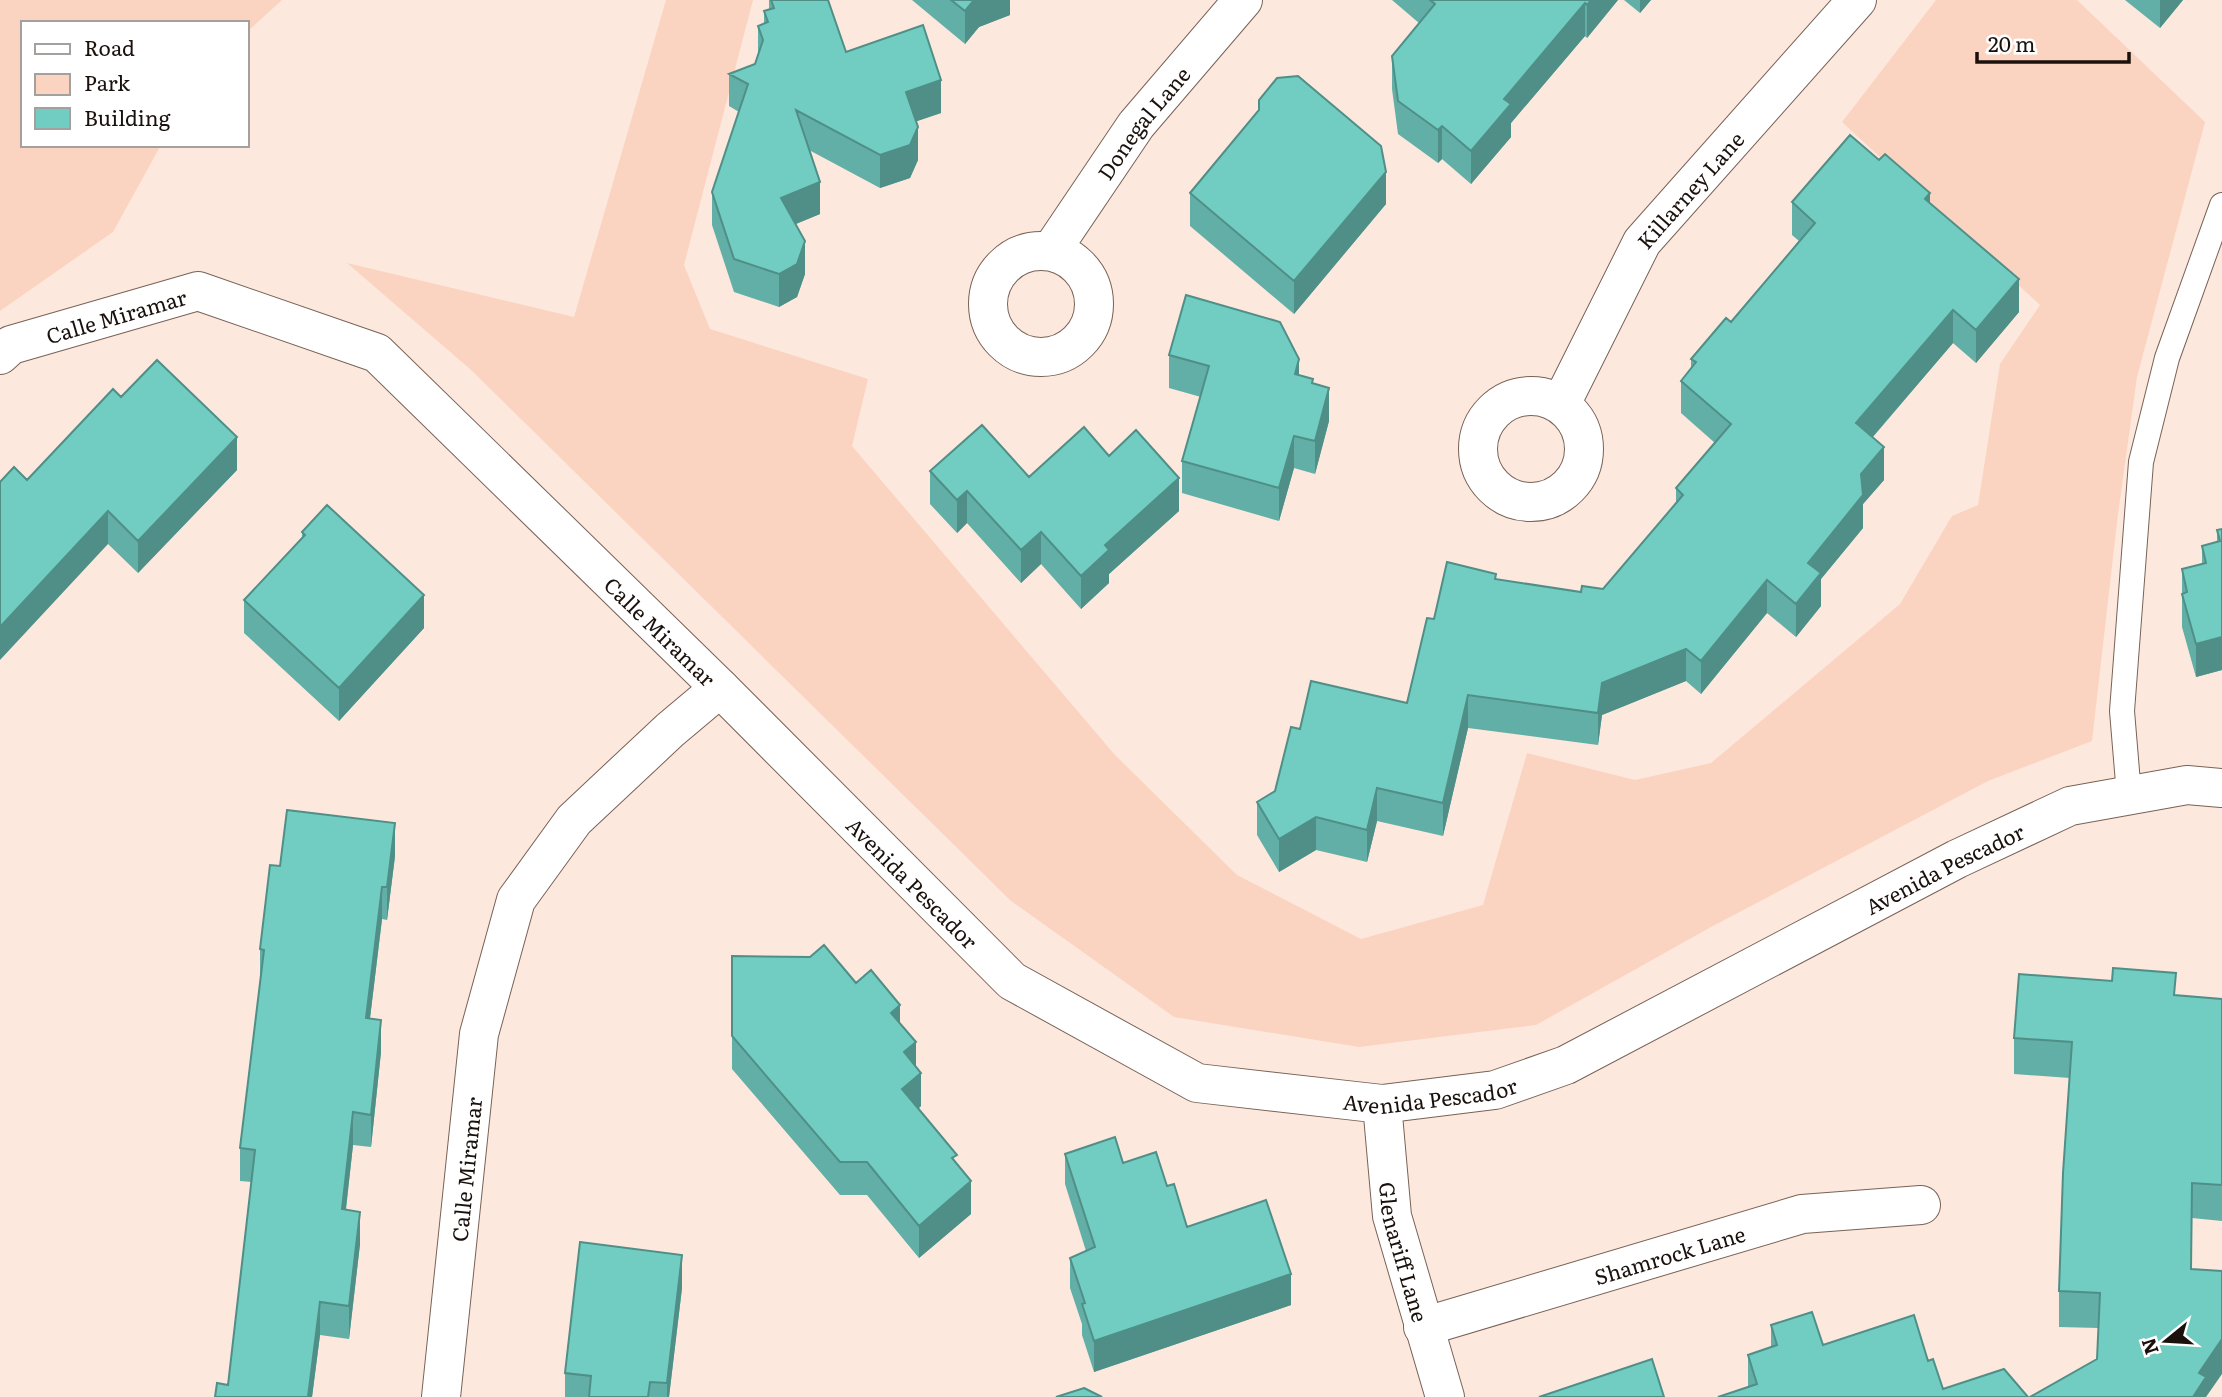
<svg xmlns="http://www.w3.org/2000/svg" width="2222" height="1397" viewBox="0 0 2222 1397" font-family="Literata,serif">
	<rect width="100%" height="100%" fill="#fde8dd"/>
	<path fill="#fbd4c1" d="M 0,0 L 282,0 L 247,32 L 247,23 L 23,23 L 23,145 L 161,145 L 113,232 L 0,311 Z
		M 666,0 L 753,0 L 684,265 L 710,329 L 868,379 L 852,446 L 1115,755 L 1237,875 L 1361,939 L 1483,905 L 1527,753 L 1635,780 L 1711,763 L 1900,604 L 1952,516 L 1978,505 L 2000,364 L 2040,305 L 1842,122 L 1936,0 L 2077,0 L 2205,122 L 2137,377 L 2118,514 L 2092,741 L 1988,781 L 1711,927 L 1536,1025 L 1359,1047 L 1174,1017 L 1011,901 L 470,369 L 347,263 L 574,317 Z"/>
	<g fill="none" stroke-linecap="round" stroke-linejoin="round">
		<defs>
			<path id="service" d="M 2129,795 L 2122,711 L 2141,462 L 2167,358 L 2222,205"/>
			<g id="minor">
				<circle cx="1041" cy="304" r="53"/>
				<path id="s1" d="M 1051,251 L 1136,125 L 1243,0"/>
				<circle cx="1531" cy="449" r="53"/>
				<path id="s2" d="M 1561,404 L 1642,242 L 1857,0"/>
				<path id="s3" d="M 1382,1104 L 1392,1216 L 1445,1397"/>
				<path id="s4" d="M 1423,1327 L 1802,1214 L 1921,1205"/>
				<path id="s5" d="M 441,1397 L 479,1034 L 516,900 L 574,820 L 670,730 L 720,688"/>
			</g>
			<g id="tertiary">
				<path id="s6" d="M 0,355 L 11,345 L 198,291 L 377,353 L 720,688 L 1012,981 L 1197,1083 L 1382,1104 L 1495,1090 L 1566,1065 L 1957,859 L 2070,806 L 2187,785 L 2222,788"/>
			</g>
		</defs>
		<use href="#service" stroke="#786257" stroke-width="26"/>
		<use href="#minor" stroke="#786257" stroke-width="40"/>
		<use href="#tertiary" stroke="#786257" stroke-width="40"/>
		<use href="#service" stroke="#fff" stroke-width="24"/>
		<use href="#minor" stroke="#fff" stroke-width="38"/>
		<use href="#tertiary" stroke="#fff" stroke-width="38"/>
	</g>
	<path fill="#61afa6" d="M 769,0 L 828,0 L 846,52 L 941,113 L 916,121 L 918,160 L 910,178 L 880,188 L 809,150 L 820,214 L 796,224 L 805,274 L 797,297 L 779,307 L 734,292 L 712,225 L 712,192 L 739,112 L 729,106 L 729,74 L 755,64 L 758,55 L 758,26 L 764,24 L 764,11 L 769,9 Z
		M 912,0 L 1010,0 L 1010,15 L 979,27 L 965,44 Z
		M 1392,0 L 1618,0 L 1587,38 L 1585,36 L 1511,123 L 1511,137 L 1471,184 L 1442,159 L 1438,163 L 1398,134 L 1392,89 L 1392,56 L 1419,23 Z
		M 1624,0 L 1651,0 L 1640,13 Z
		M 2125,0 L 2183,0 L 2160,28 Z
		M 1190,193 L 1386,204 L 1294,314 L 1190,226 Z
		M 1792,202 L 1930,204 L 2019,312 L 1976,363 L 1953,343 L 1873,437 L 1884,480 L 1863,504 L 1863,528 L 1821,579 L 1821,606 L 1796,637 L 1767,613 L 1701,694 L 1686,681 L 1602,715 L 1598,745 L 1468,728 L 1443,836 L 1377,821 L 1367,862 L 1316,850 L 1279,872 L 1257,835 L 1257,802 L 1275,791 L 1300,729 L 1407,703 L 1496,579 L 1581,592 L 1603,589 L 1676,504 L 1676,488 L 1715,443 L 1681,413 L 1681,381 L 1691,368 L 1691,359 L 1731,322 L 1799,241 L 1792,235 Z
		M 1169,355 L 1299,375 L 1329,421 L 1315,474 L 1294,468 L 1279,521 L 1182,493 L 1182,461 L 1201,397 L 1169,388 Z
		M 121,397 L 237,470 L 138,573 L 108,544 L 27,480 Z
		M 1109,456 L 1179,511 L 1109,574 L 1109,583 L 1081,609 L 1041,564 L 1021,583 L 967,523 L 957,533 L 930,504 L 930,471 L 1029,477 Z
		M 2222,529 L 2222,670 L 2196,677 L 2182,627 L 2182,569 L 2202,564 L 2202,546 L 2217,542 L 2217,530 Z
		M 302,532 L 424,628 L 339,721 L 244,633 L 244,600 L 302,538 Z
		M 395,856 L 387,920 L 382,919 L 370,1018 L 381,1052 L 371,1147 L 353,1145 L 346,1210 L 360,1244 L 349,1339 L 320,1335 L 312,1397 L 228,1385 L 252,1182 L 240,1181 L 240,1148 L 260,982 L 260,949 Z
		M 732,956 L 856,983 L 900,1024 L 916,1067 L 921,1106 L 918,1109 L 957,1164 L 971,1214 L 919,1258 L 867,1195 L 840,1195 L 732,1069 Z
		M 2176,995 L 2222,999 L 2222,1221 L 2192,1218 L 2192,1269 L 2097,1359 L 2099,1328 L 2059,1327 L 2059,1291 L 2070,1078 L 2014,1074 L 2014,1038 Z
		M 1065,1154 L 1123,1163 L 1167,1186 L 1187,1227 L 1291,1305 L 1094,1372 L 1082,1335 L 1082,1324 L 1070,1288 L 1070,1258 L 1086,1251 L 1065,1184 Z
		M 682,1288 L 669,1397 L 565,1397 L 565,1373 Z
		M 1771,1325 L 1823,1345 L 1928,1361 L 1943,1389 L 1748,1387 L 1748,1355 L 1771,1347 Z"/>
	<path fill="#4f8f87" d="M 974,0 L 1010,0 L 1010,15 L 979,27 L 965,44 L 965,11 Z
		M 1591,0 L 1618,0 L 1587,38 L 1587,5 Z
		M 1640,0 L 1651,0 L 1640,13 Z
		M 2160,0 L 2183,0 L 2160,28 Z
		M 1585,3 L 1585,36 L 1511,123 L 1511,137 L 1471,184 L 1471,151 L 1504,99 Z
		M 941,80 L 941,113 L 906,125 L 906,92 Z
		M 1442,126 L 1442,159 L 1438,163 L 1438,130 Z
		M 918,127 L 918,160 L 910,178 L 880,188 L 880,155 Z
		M 1386,172 L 1386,204 L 1294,314 L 1294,281 Z
		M 820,182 L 820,214 L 781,230 L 781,198 Z
		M 1930,193 L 1930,226 L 1925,199 Z
		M 805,241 L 805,274 L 797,297 L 779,307 L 779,274 Z
		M 2019,279 L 2019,312 L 1976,363 L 1976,330 Z
		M 1953,310 L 1953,343 L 1856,456 L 1856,423 Z
		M 1299,359 L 1299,391 L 1295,374 Z
		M 1329,388 L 1329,421 L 1315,474 L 1315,441 Z
		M 1294,436 L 1294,468 L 1279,521 L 1279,488 Z
		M 237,437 L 237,470 L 138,573 L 138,541 Z
		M 1884,447 L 1884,480 L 1863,504 L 1863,528 L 1821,579 L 1821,606 L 1796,637 L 1796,604 L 1808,563 L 1861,474 Z
		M 1179,478 L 1179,511 L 1109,574 L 1109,583 L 1081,609 L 1081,576 L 1105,545 Z
		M 967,491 L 967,523 L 957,533 L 957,500 Z
		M 108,511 L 108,544 L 0,660 L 0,627 Z
		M 1041,532 L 1041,564 L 1021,583 L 1021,550 Z
		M 1767,580 L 1767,613 L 1701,694 L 1701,661 Z
		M 424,595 L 424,628 L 339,721 L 339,688 Z
		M 2222,637 L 2222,670 L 2196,677 L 2196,644 Z
		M 1686,649 L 1686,681 L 1602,715 L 1598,745 L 1598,713 L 1602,683 Z
		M 1468,695 L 1468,728 L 1443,836 L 1443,803 Z
		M 1377,788 L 1377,821 L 1367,862 L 1367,830 Z
		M 1316,817 L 1316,850 L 1279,872 L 1279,839 Z
		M 395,823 L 395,856 L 387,920 L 387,887 Z
		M 382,887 L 382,919 L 366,1051 L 366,1018 Z
		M 900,1005 L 900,1038 L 891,1013 Z
		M 381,1020 L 381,1052 L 371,1147 L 371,1115 Z
		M 916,1042 L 916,1075 L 904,1052 Z
		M 921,1073 L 921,1106 L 902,1122 L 902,1089 Z
		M 353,1112 L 353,1145 L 342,1242 L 342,1209 Z
		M 971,1181 L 971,1214 L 919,1258 L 919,1226 Z
		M 360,1212 L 360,1244 L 349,1339 L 349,1306 Z
		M 682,1255 L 682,1288 L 669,1397 L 667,1397 L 667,1383 Z
		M 1291,1274 L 1291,1305 L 1094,1372 L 1094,1341 Z
		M 320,1302 L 320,1335 L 312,1397 L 308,1397 Z
		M 2222,1339 L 2222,1374 L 2206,1397 L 2193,1397 L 2199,1373 Z"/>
	<path fill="#71ccc1" stroke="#4f8f87" stroke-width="2" d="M 771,0 L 828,0 L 846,52 L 923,25 L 941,80 L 906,92 L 918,127 L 910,145 L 880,155 L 796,110 L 820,182 L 781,198 L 805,241 L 797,264 L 779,274 L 734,259 L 712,192 L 748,84 L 729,74 L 755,64 L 763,40 L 758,26 L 768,22 L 764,11 L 774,8 Z
		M 951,0 L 974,0 L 965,11 Z
		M 1430,0 L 1591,0 L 1587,5 L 1585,3 L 1504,99 L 1511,104 L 1471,151 L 1442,126 L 1438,130 L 1398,101 L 1392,56 L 1435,4 Z
		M 1298,76 L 1381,146 L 1386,172 L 1294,281 L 1190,193 L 1259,110 L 1259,100 L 1277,78 Z
		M 1850,135 L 1879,160 L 1885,154 L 1930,193 L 1925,199 L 2019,279 L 1976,330 L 1953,310 L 1856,423 L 1884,447 L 1861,474 L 1863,495 L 1808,563 L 1821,573 L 1796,604 L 1767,580 L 1701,661 L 1686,649 L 1602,683 L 1598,713 L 1468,695 L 1443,803 L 1377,788 L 1367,830 L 1316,817 L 1279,839 L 1257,802 L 1275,791 L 1291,727 L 1300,729 L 1311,681 L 1407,703 L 1427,618 L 1434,619 L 1447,562 L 1496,574 L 1495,579 L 1581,592 L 1582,586 L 1603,589 L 1683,495 L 1676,488 L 1731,424 L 1681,381 L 1696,362 L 1691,359 L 1726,318 L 1731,322 L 1815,223 L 1792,202 Z
		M 1186,295 L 1280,322 L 1299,359 L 1295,374 L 1313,379 L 1312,383 L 1329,388 L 1315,441 L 1294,436 L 1279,488 L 1182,461 L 1209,366 L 1169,355 Z
		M 157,360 L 237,437 L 138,541 L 108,511 L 0,627 L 0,482 L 14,467 L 27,480 L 113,389 L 121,397 Z
		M 982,425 L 1029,477 L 1084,427 L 1109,456 L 1136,430 L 1179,478 L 1105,545 L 1109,550 L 1081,576 L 1041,532 L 1021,550 L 967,491 L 957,500 L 930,471 Z
		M 327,505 L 424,595 L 339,688 L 244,600 L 305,535 L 302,532 Z
		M 2222,529 L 2222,637 L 2196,644 L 2182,594 L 2187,592 L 2182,569 L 2206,563 L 2202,546 L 2220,541 L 2217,530 Z
		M 287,810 L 395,823 L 387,887 L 382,887 L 366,1018 L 381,1020 L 371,1115 L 353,1112 L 342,1209 L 360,1212 L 349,1306 L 320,1302 L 308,1397 L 311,1397 L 215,1397 L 217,1383 L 228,1385 L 255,1150 L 240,1148 L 264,950 L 260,949 L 270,865 L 280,866 Z
		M 824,945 L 856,983 L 871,970 L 900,1005 L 891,1013 L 916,1042 L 904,1052 L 921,1073 L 902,1089 L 957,1155 L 952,1158 L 971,1181 L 919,1226 L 867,1162 L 840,1162 L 732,1036 L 732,956 L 810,957 Z
		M 2113,968 L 2176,973 L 2174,995 L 2222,999 L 2222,1185 L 2192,1183 L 2191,1269 L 2222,1271 L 2222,1339 L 2199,1373 L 2206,1377 L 2193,1397 L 2030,1397 L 2097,1359 L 2100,1293 L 2059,1291 L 2063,1173 L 2072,1042 L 2014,1038 L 2019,974 L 2112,981 Z
		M 1115,1137 L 1123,1163 L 1156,1152 L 1167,1186 L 1174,1184 L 1187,1227 L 1266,1200 L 1291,1274 L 1094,1341 L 1082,1304 L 1085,1303 L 1070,1258 L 1095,1247 L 1065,1154 Z
		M 580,1242 L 682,1255 L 667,1383 L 650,1382 L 648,1397 L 589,1397 L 591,1376 L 565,1373 Z
		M 1812,1312 L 1823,1345 L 1914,1315 L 1928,1361 L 1933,1359 L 1943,1389 L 2004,1369 L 2028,1397 L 1718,1397 L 1757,1384 L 1748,1355 L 1777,1345 L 1771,1325 Z
		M 1652,1359 L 1664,1397 L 1539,1397 Z
		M 1084,1388 L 1102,1397 L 1056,1397 Z"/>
	<g text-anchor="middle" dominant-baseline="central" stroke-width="7" stroke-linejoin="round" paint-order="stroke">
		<g font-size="21" fill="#1a110d" stroke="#fff">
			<text stroke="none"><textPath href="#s1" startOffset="158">Donegal Lane</textPath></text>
			<text stroke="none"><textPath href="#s2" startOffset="252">Killarney Lane</textPath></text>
			<text stroke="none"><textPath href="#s6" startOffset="124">Calle Miramar</textPath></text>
			<text stroke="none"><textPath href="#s6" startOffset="796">Calle Miramar</textPath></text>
			<text stroke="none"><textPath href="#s6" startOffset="2305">Avenida Pescador</textPath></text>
			<text stroke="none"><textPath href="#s6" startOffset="1152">Avenida Pescador</textPath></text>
			<text stroke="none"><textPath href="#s6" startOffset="1738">Avenida Pescador</textPath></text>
			<text stroke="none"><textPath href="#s5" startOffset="229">Calle Miramar</textPath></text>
			<text stroke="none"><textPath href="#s3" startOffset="150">Glenariff Lane</textPath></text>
			<text stroke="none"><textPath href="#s4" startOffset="257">Shamrock Lane</textPath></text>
		</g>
	</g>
	<rect x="21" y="21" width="228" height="126" fill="#ffffff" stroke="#a3a09e" stroke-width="2"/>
	<rect x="35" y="44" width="35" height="10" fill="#ffffff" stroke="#a3a09e" stroke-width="2"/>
	<text x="84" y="56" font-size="21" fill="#1a110d">Road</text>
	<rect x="35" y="74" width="35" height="21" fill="#fbd4c1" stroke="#a3a09e" stroke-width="2"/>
	<text x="84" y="91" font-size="21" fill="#1a110d">Park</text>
	<rect x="35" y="108" width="35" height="21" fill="#71ccc1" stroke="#a3a09e" stroke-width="2"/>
	<text x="84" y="126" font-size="21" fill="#1a110d">Building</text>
	<g transform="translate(2166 1341) rotate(252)" stroke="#ffffff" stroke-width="5" paint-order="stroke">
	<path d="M0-5L12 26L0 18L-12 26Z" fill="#1a110d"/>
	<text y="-10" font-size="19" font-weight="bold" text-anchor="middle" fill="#1a110d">N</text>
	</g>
	<path d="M1977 52v10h152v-10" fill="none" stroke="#1a110d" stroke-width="3.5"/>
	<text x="1988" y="52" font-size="21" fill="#1a110d" stroke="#ffffff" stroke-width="5" paint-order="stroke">20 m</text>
</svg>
